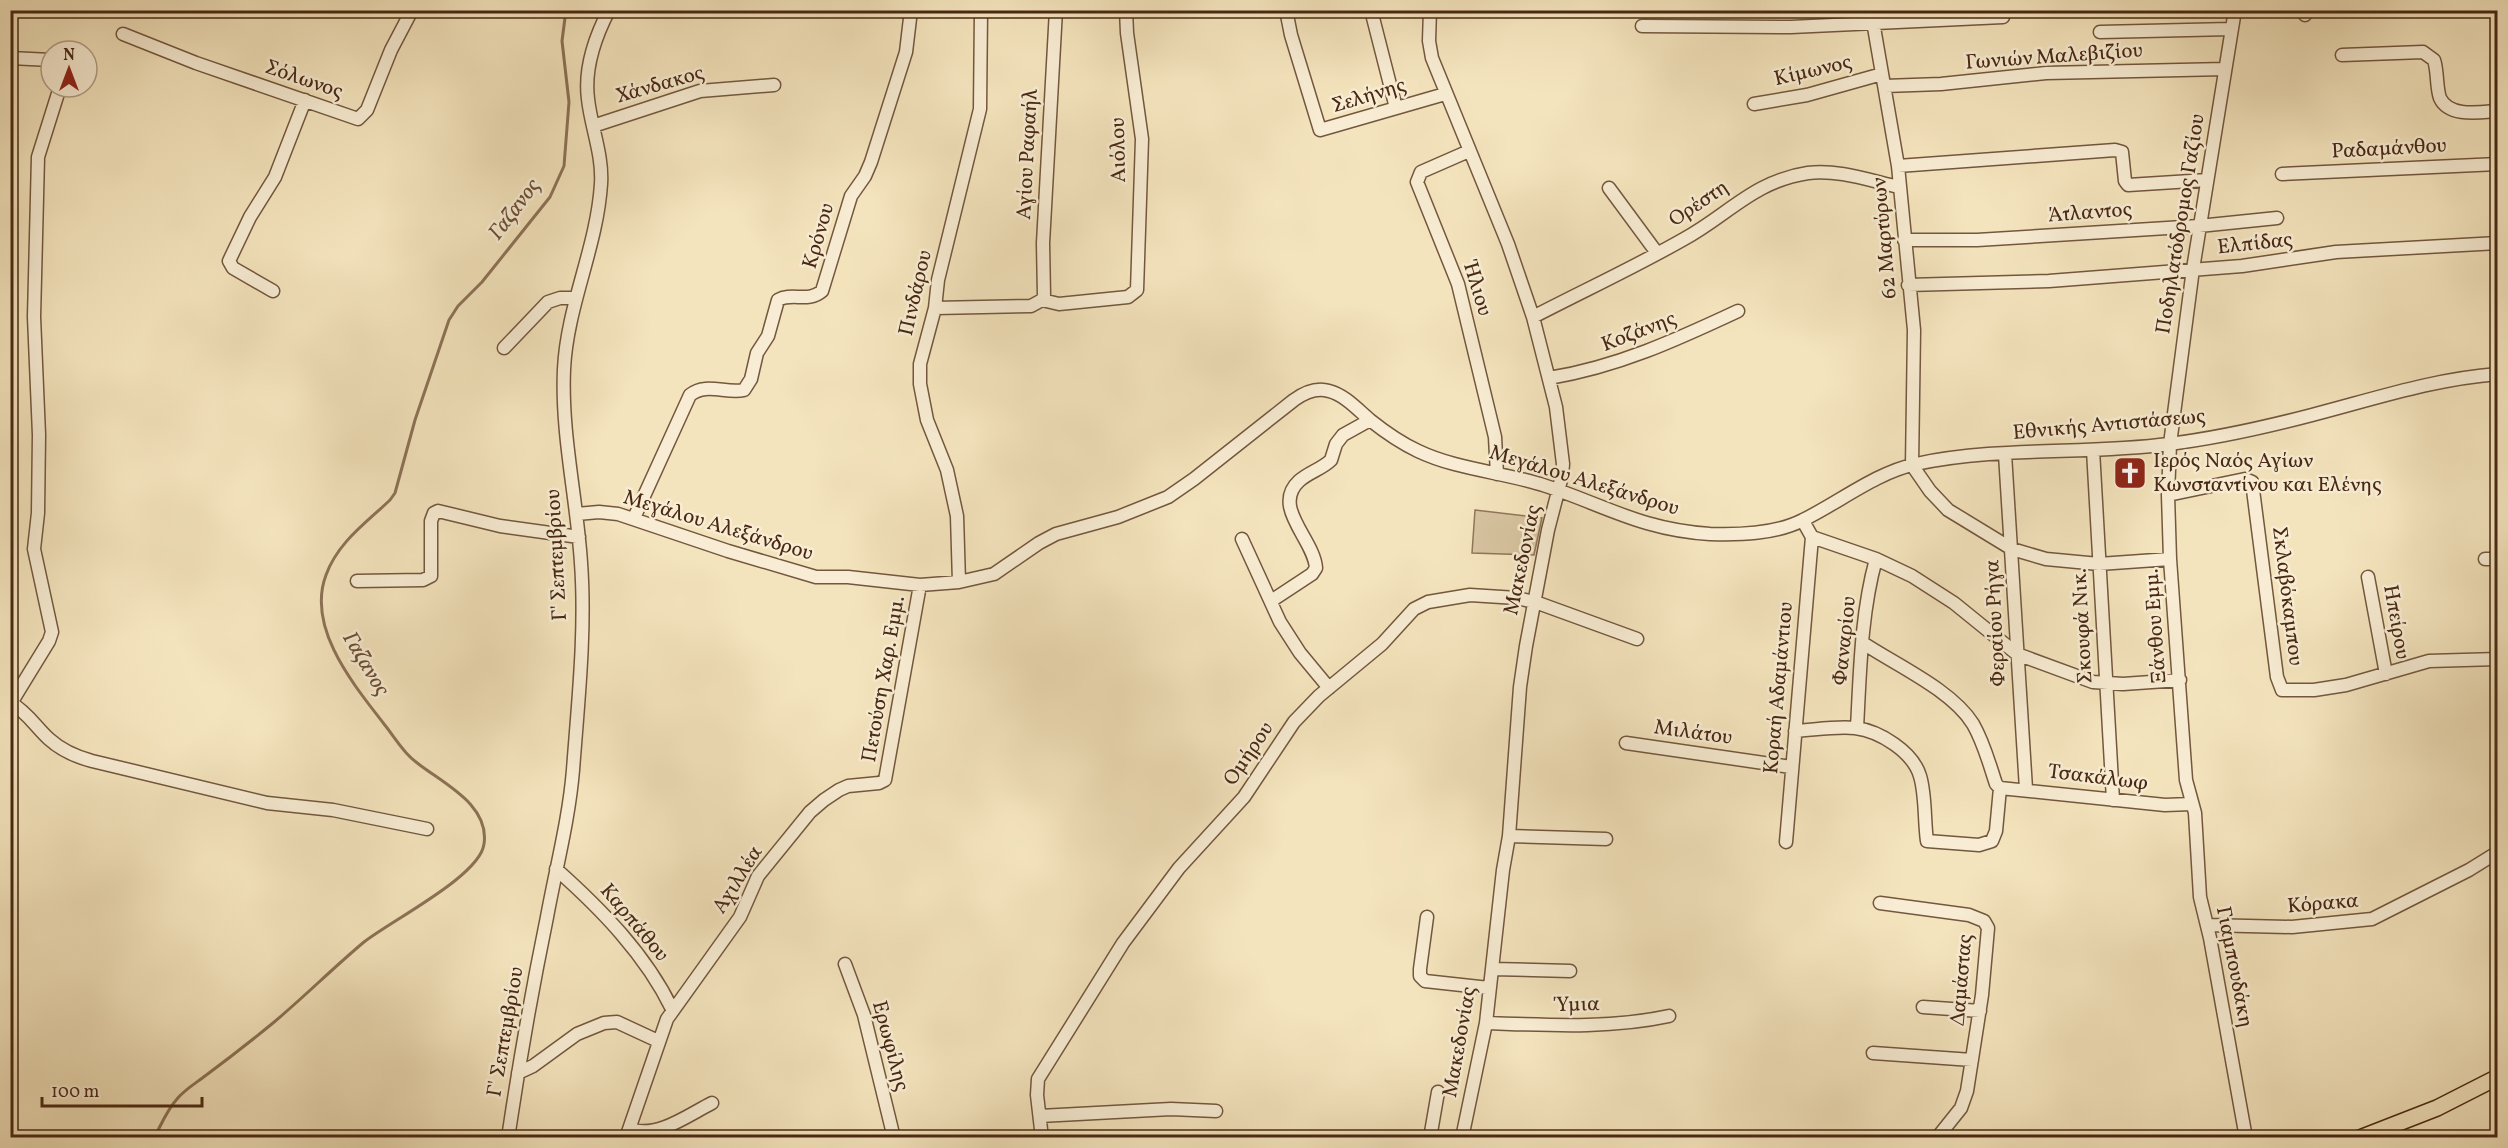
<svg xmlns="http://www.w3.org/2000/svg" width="2508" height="1148" viewBox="0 0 2508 1148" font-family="Vollkorn,serif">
	<rect width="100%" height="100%" fill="#f4e4bd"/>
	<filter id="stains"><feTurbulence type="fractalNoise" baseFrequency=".00333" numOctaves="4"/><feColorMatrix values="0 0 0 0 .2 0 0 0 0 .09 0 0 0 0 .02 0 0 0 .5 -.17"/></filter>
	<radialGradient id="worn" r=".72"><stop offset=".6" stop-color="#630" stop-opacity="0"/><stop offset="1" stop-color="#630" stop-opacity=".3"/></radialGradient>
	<path fill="#d7c4a0" stroke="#90765a" stroke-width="1.5" d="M 1475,510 L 1542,518 L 1534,555 L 1472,553 Z"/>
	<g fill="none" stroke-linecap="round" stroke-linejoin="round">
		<path stroke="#8c7256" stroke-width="3" d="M 154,1138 C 161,1125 167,1110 177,1099 C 184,1090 196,1083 205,1076 C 228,1059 251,1041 273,1023 C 304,997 333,968 364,942 C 392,920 480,876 484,844 C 490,804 442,783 416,762 C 403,753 394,736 384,724 C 354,685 306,628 326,575 C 338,542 366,523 390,500 L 395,493 L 415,420 L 449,320 L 458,306 L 482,282 L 550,197 L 564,166 L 569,102 L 562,41 L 566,10"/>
		<defs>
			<path id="minor" d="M 1286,10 L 1291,35 L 1320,130 L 1445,94
				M 1371,10 L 1396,108
				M 1430,10 L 1429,41 L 1432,58 L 1508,244 L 1533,317 L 1556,407 L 1563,464 L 1562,476 L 1548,530 L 1526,646 L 1520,687 L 1509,836 L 1503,870 L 1486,1023 L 1462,1138
				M 1871,10 L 1898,166 L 1914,330 L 1912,465 L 1930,491 L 1948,510 L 2012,549 L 2046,559 L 2099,564 L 2170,559
				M 2235,10 L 2193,269 L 2170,444 L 2168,495 L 2170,559 L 2186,780 L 2195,813 L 2200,897 L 2210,938 L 2246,1138
				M 2305,15 L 2305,10
				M 1642,26 L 1791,27 L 2003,17
				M 2100,32 L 2231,29
				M 123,34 L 196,63 L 358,119 L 367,110 L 391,50 L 412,10
				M 2342,55 L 2423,52 L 2434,60 C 2438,72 2436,87 2440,98 C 2449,118 2481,112 2498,111
				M 10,58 L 51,60
				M 1885,86 L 1941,84 L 2046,73 L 2225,69
				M 60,87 L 38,157 L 34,317 L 39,435 L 38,513 L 34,549 L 52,632 L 49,641 L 11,703 C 27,712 36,727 49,739 C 61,750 77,757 92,761 L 267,803 L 333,810 L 427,829
				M 1754,104 L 1807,95 L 1882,74
				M 593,126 L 700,91 L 774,85
				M 1469,151 L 1421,172 L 1417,182 L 1458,284 L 1495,437 L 1497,474
				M 1898,166 L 2115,150 L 2122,152 L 2125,181 L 2128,185 L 2207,180
				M 2282,174 L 2498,164
				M 1609,188 L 1657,253
				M 1904,240 L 1977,240 L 2199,226 L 2277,218
				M 1908,285 L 2049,281 L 2242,266 L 2336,252 L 2498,243
				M 273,291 L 233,268 L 229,261 L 250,217 L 275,177 L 305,100
				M 1042,300 L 1044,296 L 1043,243 L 1056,10
				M 935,308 L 1031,306 L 1042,300 L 1059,304 L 1128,297 L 1137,290 L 1142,139 L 1127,33 L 1126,10
				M 1533,317 C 1583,291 1635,267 1684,239 C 1728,215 1754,181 1808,173 C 1838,169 1871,181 1899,187
				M 504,348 L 548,302 L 560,298 L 576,298
				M 1549,378 C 1617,367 1676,340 1738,311
				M 2093,450 L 2113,800
				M 2005,454 L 2026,789
				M 2168,495 L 2245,479 L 2252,482 L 2277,677 L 2282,690 L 2314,690 L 2346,685 L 2429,661 L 2498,659
				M 577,514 L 599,512 L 618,514 L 728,551 L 816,577 L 848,577 L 920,585 L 959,582 L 994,574 L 1039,543 L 1056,534 L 1118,517 L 1168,497 L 1194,479 L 1294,400 C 1305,392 1316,387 1329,391 C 1345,395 1358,410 1370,420 C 1385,432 1401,443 1418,451 C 1458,470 1504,472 1546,486 C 1606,506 1643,530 1710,534 C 1740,535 1776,534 1803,520 C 1840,502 1875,473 1916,464 C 1999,446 2086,455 2169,444 C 2217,438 2266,427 2312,415 C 2374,399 2433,379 2498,374
				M 634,518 L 690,395 C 706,382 726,394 744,390 L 751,379 L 757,353 L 768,336 L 778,300 C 792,292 808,303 822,291 L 851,196 L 865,176 L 871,162 L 906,52 L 911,10
				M 1803,521 L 1812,537 L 1876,559 L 1912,576 L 1954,603 L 2017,654 L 2093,682 L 2123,684 L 2180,680
				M 1242,539 L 1280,622 L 1300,653 L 1329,688
				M 2485,559 L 2498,559
				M 2368,577 L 2386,674
				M 357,581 L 423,580 L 431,576 L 431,521 L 434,513 L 438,511 L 500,526 L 579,537
				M 959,582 L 957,516 L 947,470 L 927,420 L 920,384 L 920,364 L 935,308 L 938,280 L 980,109 L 981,10
				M 1271,601 L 1312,574 L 1316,568 C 1314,539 1271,507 1299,481 C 1309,472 1322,469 1331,460 L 1336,444 L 1343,435 L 1370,420
				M 1863,643 C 1896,665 1952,690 1973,724 C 1984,743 1989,763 1996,784 L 2000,788
				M 1857,728 C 1860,672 1861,613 1876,559
				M 1795,731 C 1814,730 1836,726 1855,728 C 1880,731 1913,752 1920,776 C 1926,796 1924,820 1927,841 L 1979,845 L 1992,841 L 1996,831 L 2000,788
				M 1626,743 L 1791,767
				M 2000,788 L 2165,805 L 2191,804
				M 1509,836 L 1606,839
				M 1786,842 L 1812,537
				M 556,869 C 601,909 646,955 672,1009
				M 1880,903 L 1969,915 L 1984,921 L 1988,928 L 1982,995 L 1967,1091 L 1961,1108 L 1937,1138
				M 1427,917 L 1420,969 L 1420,976 L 1425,981 L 1489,988
				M 2207,925 L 2292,927 L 2372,919 L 2469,870 L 2498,852
				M 845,964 L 864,1015 L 894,1138
				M 1492,969 L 1570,971
				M 1923,1007 L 1980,1011
				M 1486,1023 C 1547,1025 1609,1029 1669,1016
				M 1873,1053 L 1972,1060
				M 518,1073 L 533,1066 L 577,1034 L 604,1023 L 617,1022 L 658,1041
				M 1040,1116 L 1171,1109 L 1216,1111
				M 630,1129 C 657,1139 688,1115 712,1103
				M 508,1138 C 519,1064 532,990 547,917 C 556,868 569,819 573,770 C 578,703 586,630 581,563 C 577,499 561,434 564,369 C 567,306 597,247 601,184 C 603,155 591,127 588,99 C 584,68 595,37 609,10
				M 626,1138 L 667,1019 L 740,917 L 758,876 L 810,812 L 824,800 L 839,790 L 848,786 L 879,783 L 885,780 L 920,585
				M 1042,1138 L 1037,1095 L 1038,1079 L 1123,943 L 1179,868 L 1244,797 L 1294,722 L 1319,696 L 1382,644 L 1414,609 L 1428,602 L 1470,595 L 1517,598 L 1538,603 L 1637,639
				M 1430,1138 L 1438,1092"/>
			<path id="major" d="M 2360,1138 L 2437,1108 L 2498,1077"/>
		</defs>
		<use href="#minor" stroke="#73573e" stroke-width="15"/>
		<use href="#major" stroke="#482813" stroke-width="18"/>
		<use href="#minor" stroke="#f8edd4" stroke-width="12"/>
		<use href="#major" stroke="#f4e4bd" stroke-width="15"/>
	</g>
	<defs>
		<symbol id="church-square" viewBox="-11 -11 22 22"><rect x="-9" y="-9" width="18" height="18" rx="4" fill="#8f2418" stroke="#f8edd4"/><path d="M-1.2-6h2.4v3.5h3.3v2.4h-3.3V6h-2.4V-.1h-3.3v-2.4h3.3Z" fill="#fff"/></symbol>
	</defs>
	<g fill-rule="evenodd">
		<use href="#church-square" x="2111" y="454" width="38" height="38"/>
	</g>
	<g text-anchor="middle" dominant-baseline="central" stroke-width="5" stroke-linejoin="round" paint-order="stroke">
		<g font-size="21" fill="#482813" stroke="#f8edd4">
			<text transform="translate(2054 57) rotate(-4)">Γωνιών Μαλεβιζίου</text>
			<text transform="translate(1813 71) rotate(-13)">Κίμωνος</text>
			<text transform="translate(304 80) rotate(19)">Σόλωνος</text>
			<text transform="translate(660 85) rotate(-16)">Χάνδακος</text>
			<text transform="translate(1369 96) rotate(-17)">Σελήνης</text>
			<text transform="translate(2389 149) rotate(-3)">Ραδαμάνθου</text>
			<text transform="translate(1119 150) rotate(-91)">Αιόλου</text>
			<text transform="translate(1028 154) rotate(-87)">Αγίου Ραφαήλ</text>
			<text transform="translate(1699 204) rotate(-34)">Ορέστη</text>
			<text transform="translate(2090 213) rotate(-4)">Άτλαντος</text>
			<text transform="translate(2181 224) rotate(-81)">Ποδηλατόδρομος Γαζίου</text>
			<text transform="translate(819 236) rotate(-74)">Κρόνου</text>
			<text transform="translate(1885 238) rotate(-95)">62 Μαρτύρων</text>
			<text transform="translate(2255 244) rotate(-6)">Ελπίδας</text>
			<text transform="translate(1477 289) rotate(73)">Ήλιου</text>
			<text transform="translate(916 293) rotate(-77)">Πινδάρου</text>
			<text transform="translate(1639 332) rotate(-21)">Κοζάνης</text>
			<text transform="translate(2109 425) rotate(-5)">Εθνικής Αντιστάσεως</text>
			<text transform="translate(1584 481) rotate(17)">Μεγάλου Αλεξάνδρου</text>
			<text transform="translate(718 526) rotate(17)">Μεγάλου Αλεξάνδρου</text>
			<text transform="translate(557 555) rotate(-93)">Γ' Σεπτεμβρίου</text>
			<text transform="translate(1523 560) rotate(-78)">Μακεδονίας</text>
			<text transform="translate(2287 596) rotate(83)">Σκλαβόκαμπου</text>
			<text transform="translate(2396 622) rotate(80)">Ηπείρου</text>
			<text transform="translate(1996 623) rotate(-93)">Φεραίου Ρήγα</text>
			<text transform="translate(2083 626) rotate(-93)">Σκουφά Νικ.</text>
			<text transform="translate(2156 626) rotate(-94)">Ξάνθου Εμμ.</text>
			<text transform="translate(1845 641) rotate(-84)">Φαναρίου</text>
			<text transform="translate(884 679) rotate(-80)">Πετούση Χαρ. Εμμ.</text>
			<text transform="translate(1779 688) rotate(-85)">Κοραή Αδαμάντιου</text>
			<text transform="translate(1693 733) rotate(8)">Μιλάτου</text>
			<text transform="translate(1249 754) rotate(-56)">Ομήρου</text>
			<text transform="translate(2098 778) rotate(7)">Τσακάλωφ</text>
			<text transform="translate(738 880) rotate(-58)">Αχιλλέα</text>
			<text transform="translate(2323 904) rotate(-5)">Κόρακα</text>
			<text transform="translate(634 923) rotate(50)">Καρπάθου</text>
			<text transform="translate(2234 967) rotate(79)">Γιαμπουδάκη</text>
			<text transform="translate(1962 980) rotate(-85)">Δαμάστας</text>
			<text transform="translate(1578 1005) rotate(-1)">Ύμια</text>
			<text transform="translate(506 1032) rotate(-80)">Γ' Σεπτεμβρίου</text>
			<text transform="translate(1460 1042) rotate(-80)">Μακεδονίας</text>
			<text transform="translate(890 1046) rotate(75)">Ερωφίλης</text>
		</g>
		<g font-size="21" fill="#482813" stroke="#f8edd4" text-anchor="start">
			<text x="2153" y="461">Ιερός Ναός Αγίων<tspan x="2153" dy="24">Κωνσταντίνου και Ελένης</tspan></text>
		</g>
		<g font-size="22" font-style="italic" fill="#6a4d35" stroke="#f8edd4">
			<text transform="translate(515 210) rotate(-53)">Γαζανος</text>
			<text transform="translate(365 664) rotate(59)">Γαζανος</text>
		</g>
	</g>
	<rect width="2508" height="1148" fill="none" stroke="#f4e4bd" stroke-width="36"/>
	<rect x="12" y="12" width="2484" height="1124" fill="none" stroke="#482813" stroke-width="3"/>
	<rect x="18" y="18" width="2472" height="1112" fill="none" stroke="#482813" stroke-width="1.5"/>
	<g transform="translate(69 69)"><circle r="28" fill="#f8edd4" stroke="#b29e87" stroke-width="1.5"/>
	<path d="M0-4.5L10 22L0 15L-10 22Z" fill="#8f2418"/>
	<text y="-9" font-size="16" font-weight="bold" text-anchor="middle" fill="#482813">N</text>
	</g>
	<path d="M42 1097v9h160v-9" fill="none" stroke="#482813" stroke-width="3"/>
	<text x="51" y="1097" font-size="18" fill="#482813" stroke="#f8edd4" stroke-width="4.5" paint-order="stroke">100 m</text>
	<rect width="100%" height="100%" filter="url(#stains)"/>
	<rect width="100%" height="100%" fill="url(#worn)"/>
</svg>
